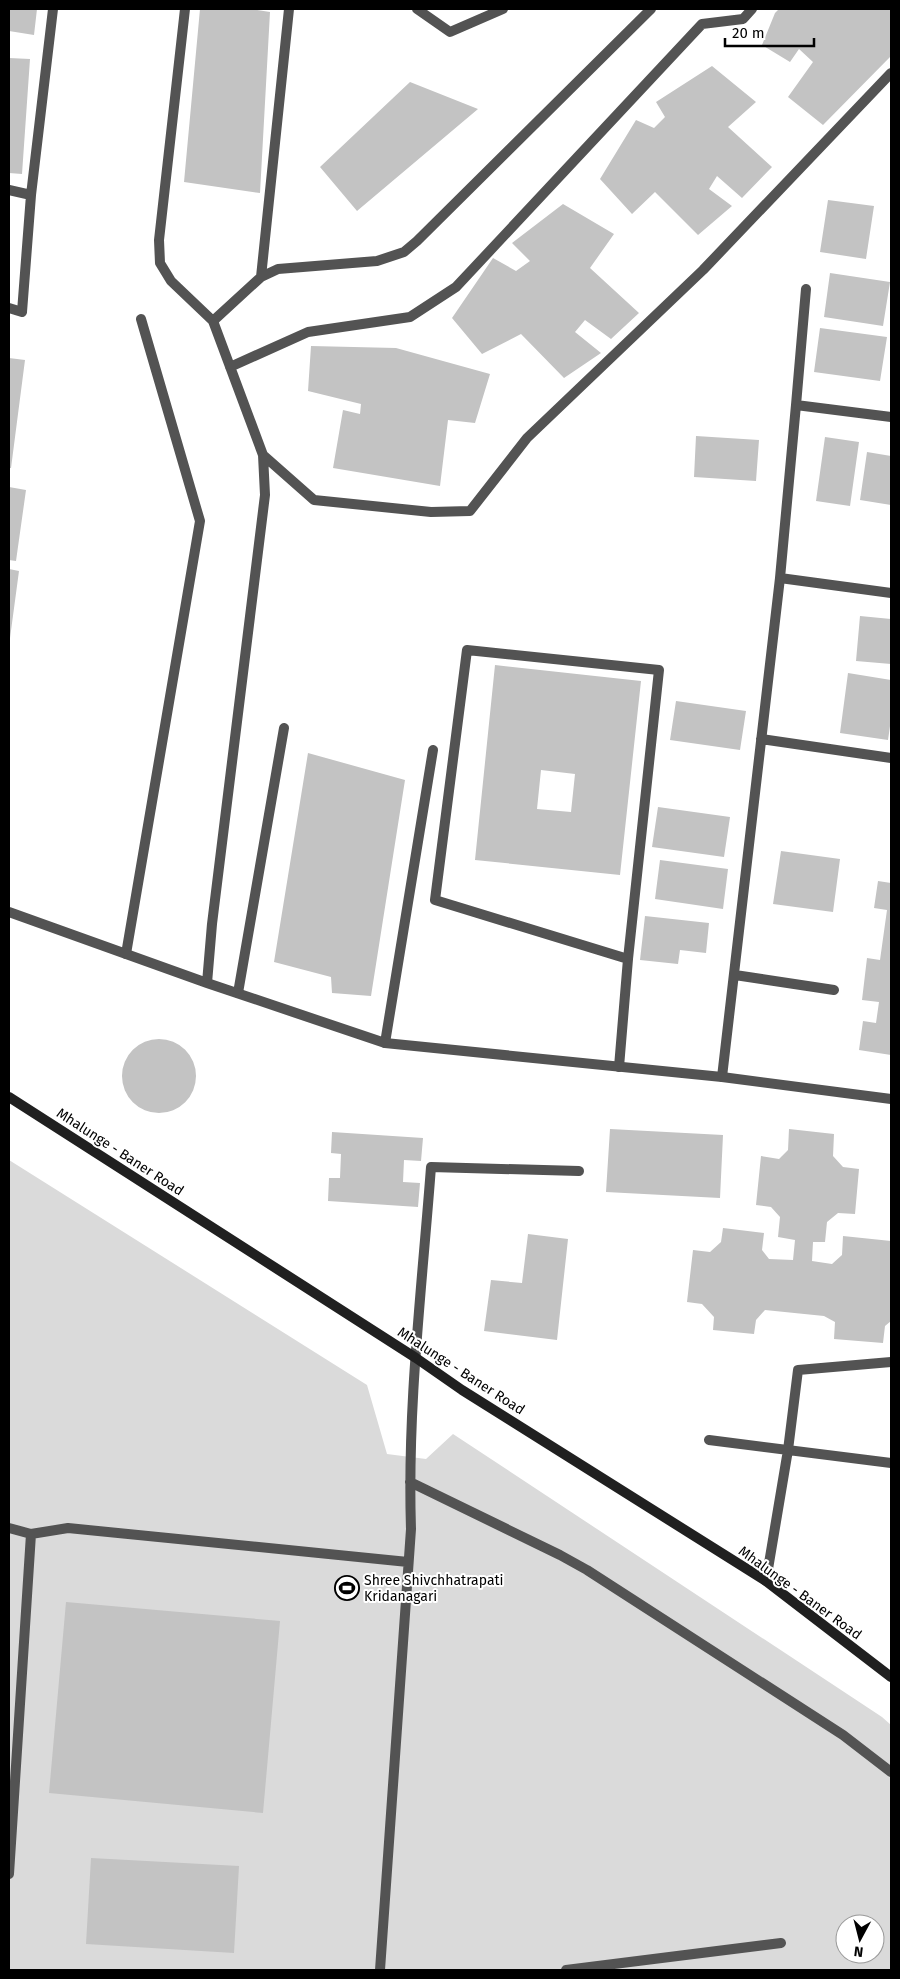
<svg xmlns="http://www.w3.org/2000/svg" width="900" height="1979" viewBox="0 0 900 1979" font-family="'Fira Sans',sans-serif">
	<rect width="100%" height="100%" fill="#fff"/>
	<path fill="#dadada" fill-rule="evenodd" d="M 9,1160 L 367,1385 L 387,1454 L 426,1459 L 453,1434 L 882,1717 L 891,1725 L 891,1970 L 9,1970 ZM 845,1924 L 875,1924 L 875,1954 L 845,1954 Z"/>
	<path fill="#c3c3c3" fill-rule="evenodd" d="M 9,9 L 37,9 L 34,35 L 9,31 Z
		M 200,9 L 251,9 L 270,12 L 260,193 L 184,182 Z
		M 779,9 L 891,9 L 891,56 L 823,125 L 788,97 L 813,62 L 799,49 L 790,62 L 762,45 L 775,13 Z
		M 9,58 L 30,59 L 22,174 L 9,173 Z
		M 712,66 L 756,102 L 728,127 L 772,167 L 742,198 L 717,176 L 709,189 L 732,206 L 698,235 L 655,192 L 632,214 L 600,179 L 636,120 L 654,128 L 665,117 L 656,102 Z
		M 410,82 L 478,109 L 357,211 L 320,167 Z
		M 828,200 L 874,206 L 866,259 L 820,252 Z
		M 563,204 L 614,234 L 590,268 L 639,313 L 611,339 L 585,320 L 575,332 L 601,353 L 564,378 L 521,334 L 482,354 L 452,318 L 493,258 L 516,271 L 530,261 L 512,243 Z
		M 830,273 L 890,282 L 883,326 L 824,317 Z
		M 820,328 L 887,337 L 880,381 L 814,372 Z
		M 311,346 L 396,348 L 490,374 L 475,423 L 448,420 L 440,486 L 333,468 L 343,410 L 360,414 L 361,404 L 308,391 Z
		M 9,358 L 25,360 L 11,468 L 9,468 Z
		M 696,436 L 759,440 L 756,481 L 694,477 Z
		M 825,437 L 859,442 L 850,506 L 816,501 Z
		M 867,452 L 891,456 L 891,505 L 860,500 Z
		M 9,487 L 26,490 L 16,561 L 9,560 Z
		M 9,569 L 19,571 L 10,638 L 9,638 Z
		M 860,616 L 891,619 L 891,664 L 856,661 Z
		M 495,665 L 641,681 L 620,875 L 475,860 ZM 541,770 L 575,774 L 571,812 L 537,809 Z
		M 848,673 L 891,680 L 891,719 L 888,740 L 840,733 Z
		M 676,701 L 746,711 L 740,750 L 670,740 Z
		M 308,753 L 405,780 L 371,996 L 332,993 L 331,977 L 274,962 Z
		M 658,807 L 730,817 L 724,857 L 652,847 Z
		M 781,851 L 840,859 L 833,912 L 773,904 Z
		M 660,860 L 728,869 L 723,909 L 655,899 Z
		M 878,881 L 891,883 L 891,1055 L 859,1050 L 863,1021 L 876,1023 L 879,1002 L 862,1000 L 867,958 L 880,960 L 887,910 L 874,908 Z
		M 645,916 L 709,923 L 706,953 L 680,950 L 678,964 L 640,960 Z
		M122 1076a37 37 0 1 1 74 0a37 37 0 1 1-74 0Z
		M 610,1129 L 723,1135 L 720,1198 L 606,1192 Z
		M 789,1129 L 834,1134 L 833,1156 L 843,1167 L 859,1169 L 855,1214 L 838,1213 L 827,1222 L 825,1242 L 813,1242 L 812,1261 L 832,1264 L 842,1255 L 843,1236 L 891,1241 L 891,1321 L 885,1326 L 883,1343 L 834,1339 L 835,1322 L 824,1316 L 765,1310 L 756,1320 L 754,1334 L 713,1330 L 714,1317 L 702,1304 L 687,1302 L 693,1250 L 710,1252 L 721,1242 L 723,1228 L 764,1233 L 762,1250 L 769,1259 L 793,1260 L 795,1240 L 778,1237 L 780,1217 L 771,1207 L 756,1205 L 761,1156 L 779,1159 L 788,1150 Z
		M 332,1132 L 423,1138 L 421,1161 L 404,1160 L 403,1182 L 420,1183 L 418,1207 L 328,1201 L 329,1178 L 340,1178 L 341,1154 L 331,1153 Z
		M 528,1234 L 568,1239 L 557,1340 L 484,1331 L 491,1280 L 522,1283 Z
		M 66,1602 L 280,1621 L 263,1813 L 49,1793 Z
		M 91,1858 L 239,1866 L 234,1953 L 86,1944 Z"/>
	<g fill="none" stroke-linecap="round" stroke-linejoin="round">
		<path stroke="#535353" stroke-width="10" d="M 417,9 L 450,32 L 503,9
			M 9,190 L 31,195
			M 9,308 L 22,312 L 31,195 L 53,9
			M 796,405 L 806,289
			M 780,578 L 891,593
			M 761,739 L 891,758
			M 126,954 L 200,521 L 141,319
			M 735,975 L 834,990
			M 238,993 L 284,728
			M 385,1043 L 433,750
			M 619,1067 L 628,959 L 435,900 L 467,650 L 659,670 L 628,959
			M 722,1077 L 780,578 L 796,405 L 891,417
			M 709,1440 L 891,1463
			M 410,1482 L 560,1555 L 587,1570 L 843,1735 L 891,1772
			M 9,1528 L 31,1534 L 68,1528 L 408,1562
			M 766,1581 L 788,1450 L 798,1370 L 891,1362
			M 9,1874 L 31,1534
			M 380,1970 L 411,1529 C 407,1408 422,1287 431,1167 L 579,1171
			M 566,1970 L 781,1943"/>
		<path stroke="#535353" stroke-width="10" d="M 185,9 L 159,240 L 160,263 L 171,281 L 213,321 L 263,455 L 265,495 L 212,924 L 207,983
			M 261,277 L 289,9
			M 213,321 L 261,277 L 278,269 L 377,261 L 404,252 L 417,241 L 651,9
			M 230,367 L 308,332 L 410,317 L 456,287 L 702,24 L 743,19 L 752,9
			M 263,455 L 314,500 L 431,512 L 470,511 L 527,438 L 703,270 L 891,73
			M 9,912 L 207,983 L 385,1043 L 722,1077 L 891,1099"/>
		<path stroke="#202020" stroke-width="10" d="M 9,1097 L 416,1358 L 462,1390 L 766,1581 L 891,1677"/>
	</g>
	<defs>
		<symbol id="stadium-ring" viewBox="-11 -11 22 22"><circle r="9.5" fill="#fff" stroke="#000" stroke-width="1.5"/><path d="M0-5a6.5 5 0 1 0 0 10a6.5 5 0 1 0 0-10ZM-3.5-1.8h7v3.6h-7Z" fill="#000"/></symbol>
	</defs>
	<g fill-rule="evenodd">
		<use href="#stadium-ring" x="333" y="1574" width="28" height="28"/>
	</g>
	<g text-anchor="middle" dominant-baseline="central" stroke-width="4" stroke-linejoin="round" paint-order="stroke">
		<g font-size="14" fill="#000" stroke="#fff">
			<text transform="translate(120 1152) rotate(33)">Mhalunge - Baner Road</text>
			<text transform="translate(461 1371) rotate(33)">Mhalunge - Baner Road</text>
			<text transform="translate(800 1593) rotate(36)">Mhalunge - Baner Road</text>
		</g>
		<g font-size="14" fill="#000" stroke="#fff" text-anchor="start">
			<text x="364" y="1580">Shree Shivchhatrapati<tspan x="364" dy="16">Kridanagari</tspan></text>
		</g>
	</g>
	<rect width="900" height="1979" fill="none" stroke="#000000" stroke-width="20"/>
	<g transform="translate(860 1939) rotate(187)"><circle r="24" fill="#ffffff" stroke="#999999"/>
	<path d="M0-4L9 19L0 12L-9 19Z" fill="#000000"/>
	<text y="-8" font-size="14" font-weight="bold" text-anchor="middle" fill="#000000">N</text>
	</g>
	<path d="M725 38v8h89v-8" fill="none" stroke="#000000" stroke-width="2.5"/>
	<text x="732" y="38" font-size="15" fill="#000000" stroke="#ffffff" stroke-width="4" paint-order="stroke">20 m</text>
</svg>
